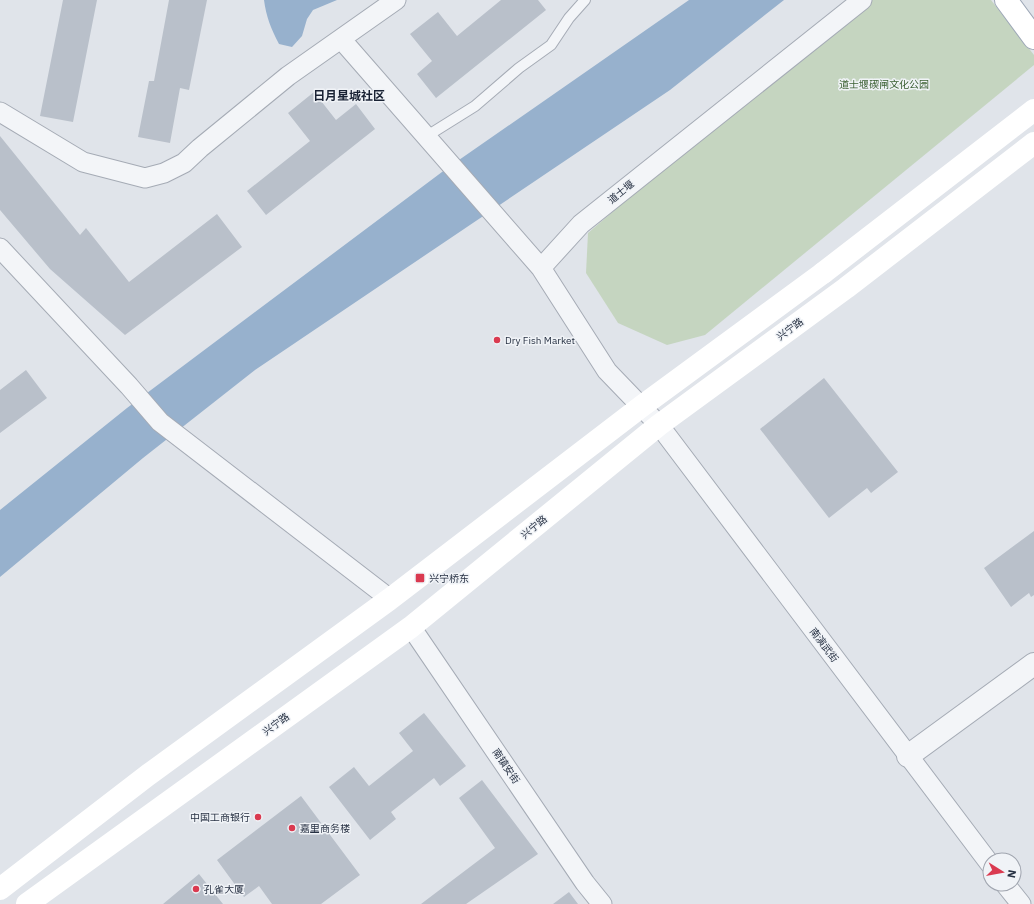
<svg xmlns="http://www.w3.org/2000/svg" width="1034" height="904" viewBox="0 0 1034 904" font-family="'IBM Plex Sans','Noto Sans SC',sans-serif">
	<rect width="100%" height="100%" fill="#e0e4ea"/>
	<path fill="#c5d5c0" d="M 859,0 L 991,0 L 1034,55 L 1034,65 L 705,335 L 667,345 L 618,323 L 586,273 L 588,233 Z"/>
	<path fill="#97b1cd" d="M 264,0 L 337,0 L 313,10 L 307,19 L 302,36 L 292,47 L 279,44 C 271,29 266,16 264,0 Z
		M 689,0 L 784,0 L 670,90 L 255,370 L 143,458 L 0,577 L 0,510 L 127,408 L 446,169 Z"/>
	<path fill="#b9c0ca" d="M 63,0 L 97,0 L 73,122 L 40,116 Z
		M 169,0 L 207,0 L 189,90 L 180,88 L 170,143 L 138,137 L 149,81 L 154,81 Z
		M 501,0 L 538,0 L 546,10 L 436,98 L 417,74 L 432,61 L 410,34 L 438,12 L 457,36 Z
		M 314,92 L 336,120 L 356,104 L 375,129 L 266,215 L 247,191 L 310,141 L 288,113 Z
		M 0,136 L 80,235 L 86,228 L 129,282 L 217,214 L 242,247 L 125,335 L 50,269 L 0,210 Z
		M 26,370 L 47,398 L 0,433 L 0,390 Z
		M 824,378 L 898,472 L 871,493 L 867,488 L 829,518 L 760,429 Z
		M 1034,531 L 1034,595 L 1031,597 L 1029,593 L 1011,607 L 984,568 Z
		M 424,713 L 466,766 L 440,786 L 434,778 L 391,812 L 396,819 L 370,840 L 329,787 L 354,767 L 369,786 L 413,751 L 399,733 Z
		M 482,780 L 538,854 L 466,904 L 421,904 L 495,848 L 459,798 Z
		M 301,796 L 360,875 L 321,904 L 272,904 L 259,886 L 244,897 L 217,860 Z
		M 199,874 L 223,904 L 163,904 Z
		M 569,892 L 578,904 L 553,904 Z"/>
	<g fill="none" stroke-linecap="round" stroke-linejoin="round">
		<defs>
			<path id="service" d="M 427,136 L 475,106 L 519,68 L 551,45 L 569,18 L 585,0"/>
			<path id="minor" d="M 862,0 L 581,224 L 541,268 L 607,371 L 659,425 L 990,864
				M 341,39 L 541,268
				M 0,112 L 83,162 L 145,178 L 164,173 L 184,163 L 200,148 L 288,76 L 396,0
				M 0,248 L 129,386 L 160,422 L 390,599
				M 411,627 L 585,883 L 602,904
				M 1005,884 L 1021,904"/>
			<path id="tertiary" d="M 908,756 L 1034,664"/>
			<path id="primary" d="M 1006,0 L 1034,38"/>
		</defs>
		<use href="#service" stroke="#a5abb5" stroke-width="12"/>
		<use href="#minor" stroke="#a5abb5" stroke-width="21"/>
		<use href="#tertiary" stroke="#a5abb5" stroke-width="24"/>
		<use href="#primary" stroke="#9ea8b7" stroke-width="24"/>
		<use href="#service" stroke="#f3f5f8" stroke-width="10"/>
		<use href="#minor" stroke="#f3f5f8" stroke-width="19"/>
		<use href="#tertiary" stroke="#f3f5f8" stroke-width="22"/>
		<path stroke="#fff" stroke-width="22" d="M 0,889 L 148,775 L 390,599 L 642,406 L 823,273
			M 27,904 L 411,627 L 659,425 L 846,288 L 1034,143"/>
		<use href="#primary" stroke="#fff" stroke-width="22"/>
		<path stroke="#fff" stroke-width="22" d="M 823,273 L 1034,110"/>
	</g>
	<g fill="#da3a50" stroke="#f0f3f7" stroke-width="1.5">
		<circle cx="497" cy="340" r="4"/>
		<rect x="415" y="573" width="10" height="10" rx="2"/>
		<circle cx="258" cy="817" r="4"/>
		<circle cx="292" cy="828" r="4"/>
		<circle cx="196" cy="889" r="4"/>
	</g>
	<g text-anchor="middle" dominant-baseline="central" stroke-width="3" stroke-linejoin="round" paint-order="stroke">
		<g font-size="10" fill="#3b6033" stroke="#f0f3f7">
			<text x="884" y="84">道士堰碶闸文化公园</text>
		</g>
		<g font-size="10" fill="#273143" stroke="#f0f3f7">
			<text transform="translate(621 192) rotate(-39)">道士堰</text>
			<text transform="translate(790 329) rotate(-36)">兴宁路</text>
			<text transform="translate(534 527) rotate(-39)">兴宁路</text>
			<text transform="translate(824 645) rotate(53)">南演武街</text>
			<text transform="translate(276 724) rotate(-36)">兴宁路</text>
			<text transform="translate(506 766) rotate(56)">南镇安街</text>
		</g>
		<g font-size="10" fill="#273143" stroke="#f0f3f7" text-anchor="start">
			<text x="505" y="340">Dry Fish Market</text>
			<text x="429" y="578">兴宁桥东</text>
			<text x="250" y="817" text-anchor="end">中国工商银行</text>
			<text x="300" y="828">嘉里商务楼</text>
			<text x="204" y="889">孔雀大厦</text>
		</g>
		<g font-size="12" font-weight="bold" fill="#192234" stroke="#f0f3f7">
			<text x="349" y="95">日月星城社区</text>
		</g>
	</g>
	<g transform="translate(1002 872) rotate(101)"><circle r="19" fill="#f0f3f7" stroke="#a0a5af"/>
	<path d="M0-3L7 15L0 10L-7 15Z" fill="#da3a50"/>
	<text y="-6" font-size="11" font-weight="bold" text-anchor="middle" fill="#273143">N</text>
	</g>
</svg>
